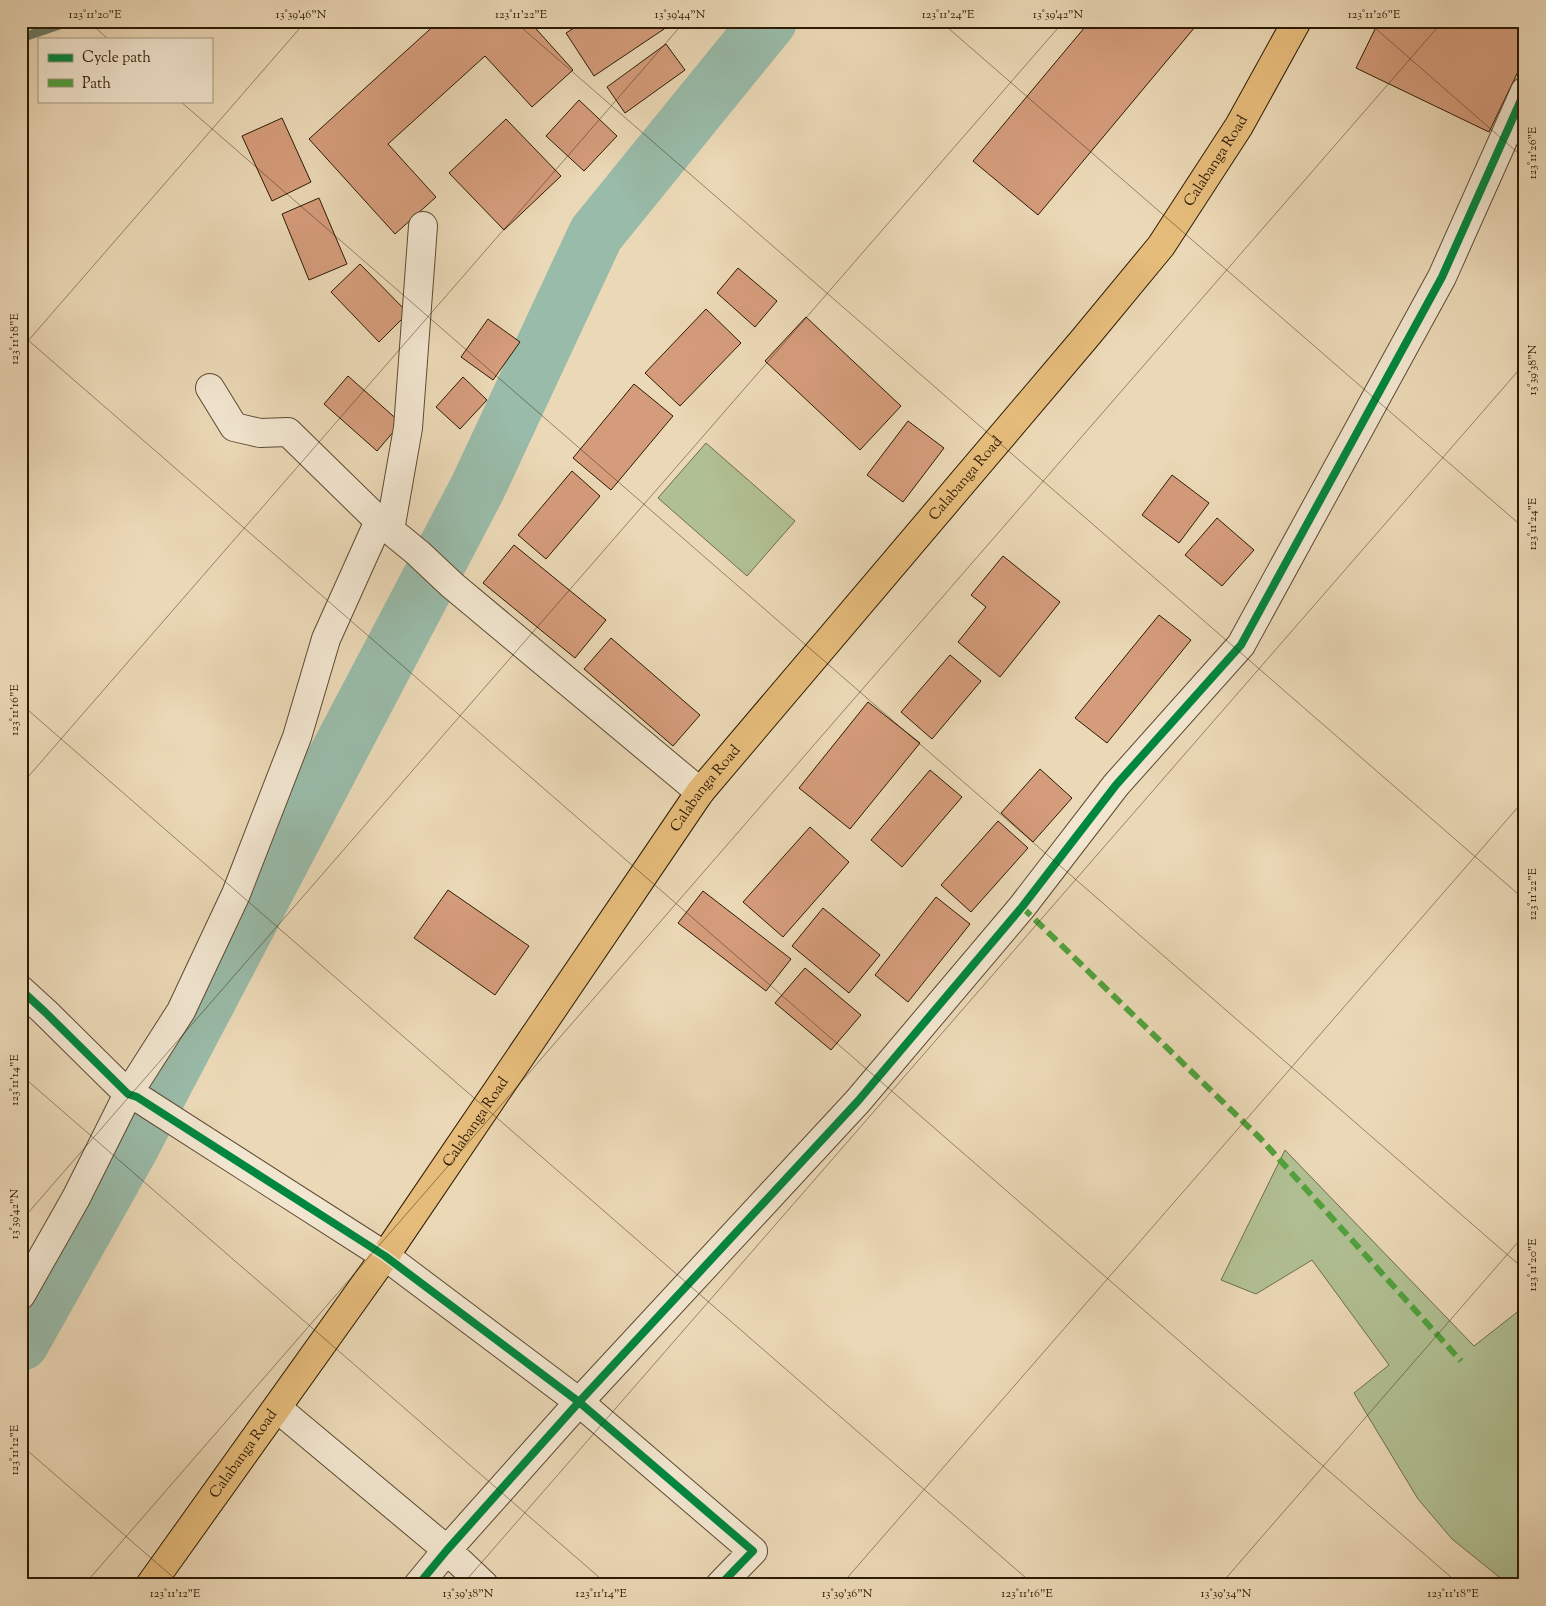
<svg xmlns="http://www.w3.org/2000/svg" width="1546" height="1606" viewBox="0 0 1546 1606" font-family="'Sorts Mill Goudy',serif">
	<rect width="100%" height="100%" fill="#ebd8b6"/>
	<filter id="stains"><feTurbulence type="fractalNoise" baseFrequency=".004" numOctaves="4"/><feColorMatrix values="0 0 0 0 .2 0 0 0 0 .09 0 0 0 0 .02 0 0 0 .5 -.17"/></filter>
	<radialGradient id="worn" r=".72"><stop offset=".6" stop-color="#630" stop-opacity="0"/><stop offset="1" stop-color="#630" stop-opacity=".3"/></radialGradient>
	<path fill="#b1c093" stroke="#6e6e4b" d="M 706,443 L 795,521 L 747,576 L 658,498 Z
		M 1285,1150 L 1474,1346 L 1525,1306 L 1525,1585 L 1509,1585 L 1452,1539 L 1418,1499 L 1354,1393 L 1389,1365 L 1312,1260 L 1256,1294 L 1221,1280 Z"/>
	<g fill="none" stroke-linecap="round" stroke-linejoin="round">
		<path stroke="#6d7b67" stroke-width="9" d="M 21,38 L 71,21"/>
		<path stroke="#99bba9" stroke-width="56" d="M 21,1343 L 131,1147 L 477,489 L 596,234 L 769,21"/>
	</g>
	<path fill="#d59c7b" stroke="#2c1b03" d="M 439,21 L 529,21 L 573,70 L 532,107 L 485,56 L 388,144 L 436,197 L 395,234 L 309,139 Z
		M 585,21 L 676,21 L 594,76 L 566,33 Z
		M 1090,21 L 1200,21 L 1038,215 L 973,161 Z
		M 1379,21 L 1525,21 L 1525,57 L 1489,132 L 1356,68 Z
		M 666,44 L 685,70 L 625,113 L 607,87 Z
		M 579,100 L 617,136 L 584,171 L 546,136 Z
		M 282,118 L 311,182 L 272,201 L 242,136 Z
		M 506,119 L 561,176 L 504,230 L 449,173 Z
		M 319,198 L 347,264 L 309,280 L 282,214 Z
		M 360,264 L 408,313 L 379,342 L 331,292 Z
		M 738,268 L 777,301 L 755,327 L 717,293 Z
		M 706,309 L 741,343 L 680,406 L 645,373 Z
		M 806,317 L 901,406 L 860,450 L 765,361 Z
		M 488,319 L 520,342 L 493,380 L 461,357 Z
		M 348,376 L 401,423 L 377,451 L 324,404 Z
		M 463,377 L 487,400 L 460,429 L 436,407 Z
		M 634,384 L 673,416 L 611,490 L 573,458 Z
		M 908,421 L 944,448 L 903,502 L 867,475 Z
		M 572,471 L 600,496 L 546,559 L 518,535 Z
		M 1172,475 L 1209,503 L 1179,543 L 1142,515 Z
		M 1217,518 L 1254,550 L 1222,586 L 1185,555 Z
		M 514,545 L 606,620 L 575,658 L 483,583 Z
		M 1003,556 L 1060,602 L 1000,677 L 958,642 L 986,607 L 971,595 Z
		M 1159,615 L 1191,640 L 1107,743 L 1075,718 Z
		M 611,638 L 700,715 L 673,746 L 584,669 Z
		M 950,655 L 981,681 L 932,739 L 901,712 Z
		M 868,702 L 920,743 L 850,829 L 799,788 Z
		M 1040,769 L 1072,798 L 1033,842 L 1001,813 Z
		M 930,770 L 962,797 L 902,867 L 871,840 Z
		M 998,821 L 1028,848 L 971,912 L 941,885 Z
		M 810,827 L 849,862 L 783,937 L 743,902 Z
		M 448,890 L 529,946 L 495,995 L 414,938 Z
		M 703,891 L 791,959 L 766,991 L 678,923 Z
		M 936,897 L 970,924 L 908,1002 L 875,975 Z
		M 823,908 L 880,955 L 849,993 L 792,946 Z
		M 805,968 L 861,1015 L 831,1050 L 775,1003 Z"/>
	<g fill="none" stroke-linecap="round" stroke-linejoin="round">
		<defs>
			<path id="minor" d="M 210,388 L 234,427 L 260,433 L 288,432 L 379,521 L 418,553 L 452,585 L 700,792
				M 390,530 L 408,428 L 423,226
				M 21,990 L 45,1012 L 128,1094 L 137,1097 L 385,1256 L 579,1402 L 753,1551 L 720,1585
				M 21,1295 L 76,1198 L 128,1094 L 181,1011 L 236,894 L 297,737 L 326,639 L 379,521
				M 277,1408 L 447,1550 L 484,1585
				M 418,1585 L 447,1550 L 579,1402 L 858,1101 L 1022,907 L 1116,785 L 1241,645 L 1442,277 L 1525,91"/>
			<g id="major">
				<path id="s1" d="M 150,1585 L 385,1256 L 700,792 L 1085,338 L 1161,246 L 1239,126 L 1297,21"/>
			</g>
		</defs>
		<use href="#minor" stroke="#5c4a30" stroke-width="30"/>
		<use href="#major" stroke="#2c1b03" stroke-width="30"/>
		<use href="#minor" stroke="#f2e6d0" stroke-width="28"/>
		<use href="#major" stroke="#e6bc7b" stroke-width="28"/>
		<path stroke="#51a13d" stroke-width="6" stroke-dasharray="12 6" stroke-linecap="butt" d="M 1022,907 L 1260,1138 L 1461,1361"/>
		<defs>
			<path id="cycleway" d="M 21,990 L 45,1012 L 128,1094 L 137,1097 L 385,1256 L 579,1402 L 753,1551 L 720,1585
				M 418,1585 L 447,1550 L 579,1402 L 858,1101 L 1022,907 L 1116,785 L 1241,645 L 1442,277 L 1525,91"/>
		</defs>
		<use href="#cycleway" stroke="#f2e6d0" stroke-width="11"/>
		<use href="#cycleway" stroke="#00873e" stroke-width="8"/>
	</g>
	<path fill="none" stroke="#2c1b03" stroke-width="1" stroke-opacity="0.45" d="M 88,21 L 108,39M 514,21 L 1525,900M 940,21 L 1525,529M 1367,21 L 1525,159M 180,101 L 1525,1270M 21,334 L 1460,1585M 21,349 L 306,21M 21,704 L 1034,1585M 21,785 L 685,21M 21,1075 L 608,1585M 21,1221 L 1064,21M 21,1445 L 182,1585M 84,1585 L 1443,21M 462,1585 L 1525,363M 841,1585 L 1525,799M 1220,1585 L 1525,1234"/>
	<g text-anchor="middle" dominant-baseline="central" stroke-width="4" stroke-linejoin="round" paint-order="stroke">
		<g font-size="15" fill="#2c1b03" stroke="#f2e6d0">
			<text stroke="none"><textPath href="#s1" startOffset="1781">Calabanga Road</textPath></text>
			<text stroke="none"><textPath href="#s1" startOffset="1376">Calabanga Road</textPath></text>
			<text stroke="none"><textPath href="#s1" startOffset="971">Calabanga Road</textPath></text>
			<text stroke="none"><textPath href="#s1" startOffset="566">Calabanga Road</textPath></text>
			<text stroke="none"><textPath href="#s1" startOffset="161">Calabanga Road</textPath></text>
		</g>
	</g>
	<rect width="1546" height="1606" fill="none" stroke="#ebd8b6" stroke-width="55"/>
	<rect x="38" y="38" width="175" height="65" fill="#f2e6d0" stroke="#a3957e"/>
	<rect x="48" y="54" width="25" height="8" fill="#00873e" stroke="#a3957e"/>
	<text x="82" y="62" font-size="15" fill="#2c1b03">Cycle path</text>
	<rect x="48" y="79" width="25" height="8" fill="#51a13d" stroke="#a3957e"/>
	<text x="82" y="88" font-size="15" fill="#2c1b03">Path</text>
	<rect x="28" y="28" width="1490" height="1550" fill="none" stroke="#2c1b03" stroke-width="2"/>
	<g font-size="12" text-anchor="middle" fill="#2c1b03">
		<text x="95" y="18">123°11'20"E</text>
		<text x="301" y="18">13°39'46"N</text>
		<text x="521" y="18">123°11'22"E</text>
		<text x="680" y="18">13°39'44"N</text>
		<text x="948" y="18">123°11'24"E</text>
		<text x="1058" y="18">13°39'42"N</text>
		<text x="1374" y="18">123°11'26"E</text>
		<text transform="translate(1532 153) rotate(-90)" y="4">123°11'26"E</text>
		<text transform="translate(14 339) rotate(-90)" y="4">123°11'18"E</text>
		<text transform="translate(1532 370) rotate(-90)" y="4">13°39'38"N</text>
		<text transform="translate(1532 524) rotate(-90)" y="4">123°11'24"E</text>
		<text transform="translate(14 710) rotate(-90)" y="4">123°11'16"E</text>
		<text transform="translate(1532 894) rotate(-90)" y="4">123°11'22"E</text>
		<text transform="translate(14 1080) rotate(-90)" y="4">123°11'14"E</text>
		<text transform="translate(14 1214) rotate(-90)" y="4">13°39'42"N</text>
		<text transform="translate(1532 1265) rotate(-90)" y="4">123°11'20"E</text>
		<text transform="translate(14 1450) rotate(-90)" y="4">123°11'12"E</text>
		<text x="175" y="1597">123°11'12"E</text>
		<text x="468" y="1597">13°39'38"N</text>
		<text x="601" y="1597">123°11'14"E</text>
		<text x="847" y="1597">13°39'36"N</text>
		<text x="1027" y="1597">123°11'16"E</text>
		<text x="1226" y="1597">13°39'34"N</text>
		<text x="1453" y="1597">123°11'18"E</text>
	</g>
	<rect width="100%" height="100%" filter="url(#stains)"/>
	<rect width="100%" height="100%" fill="url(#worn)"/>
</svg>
